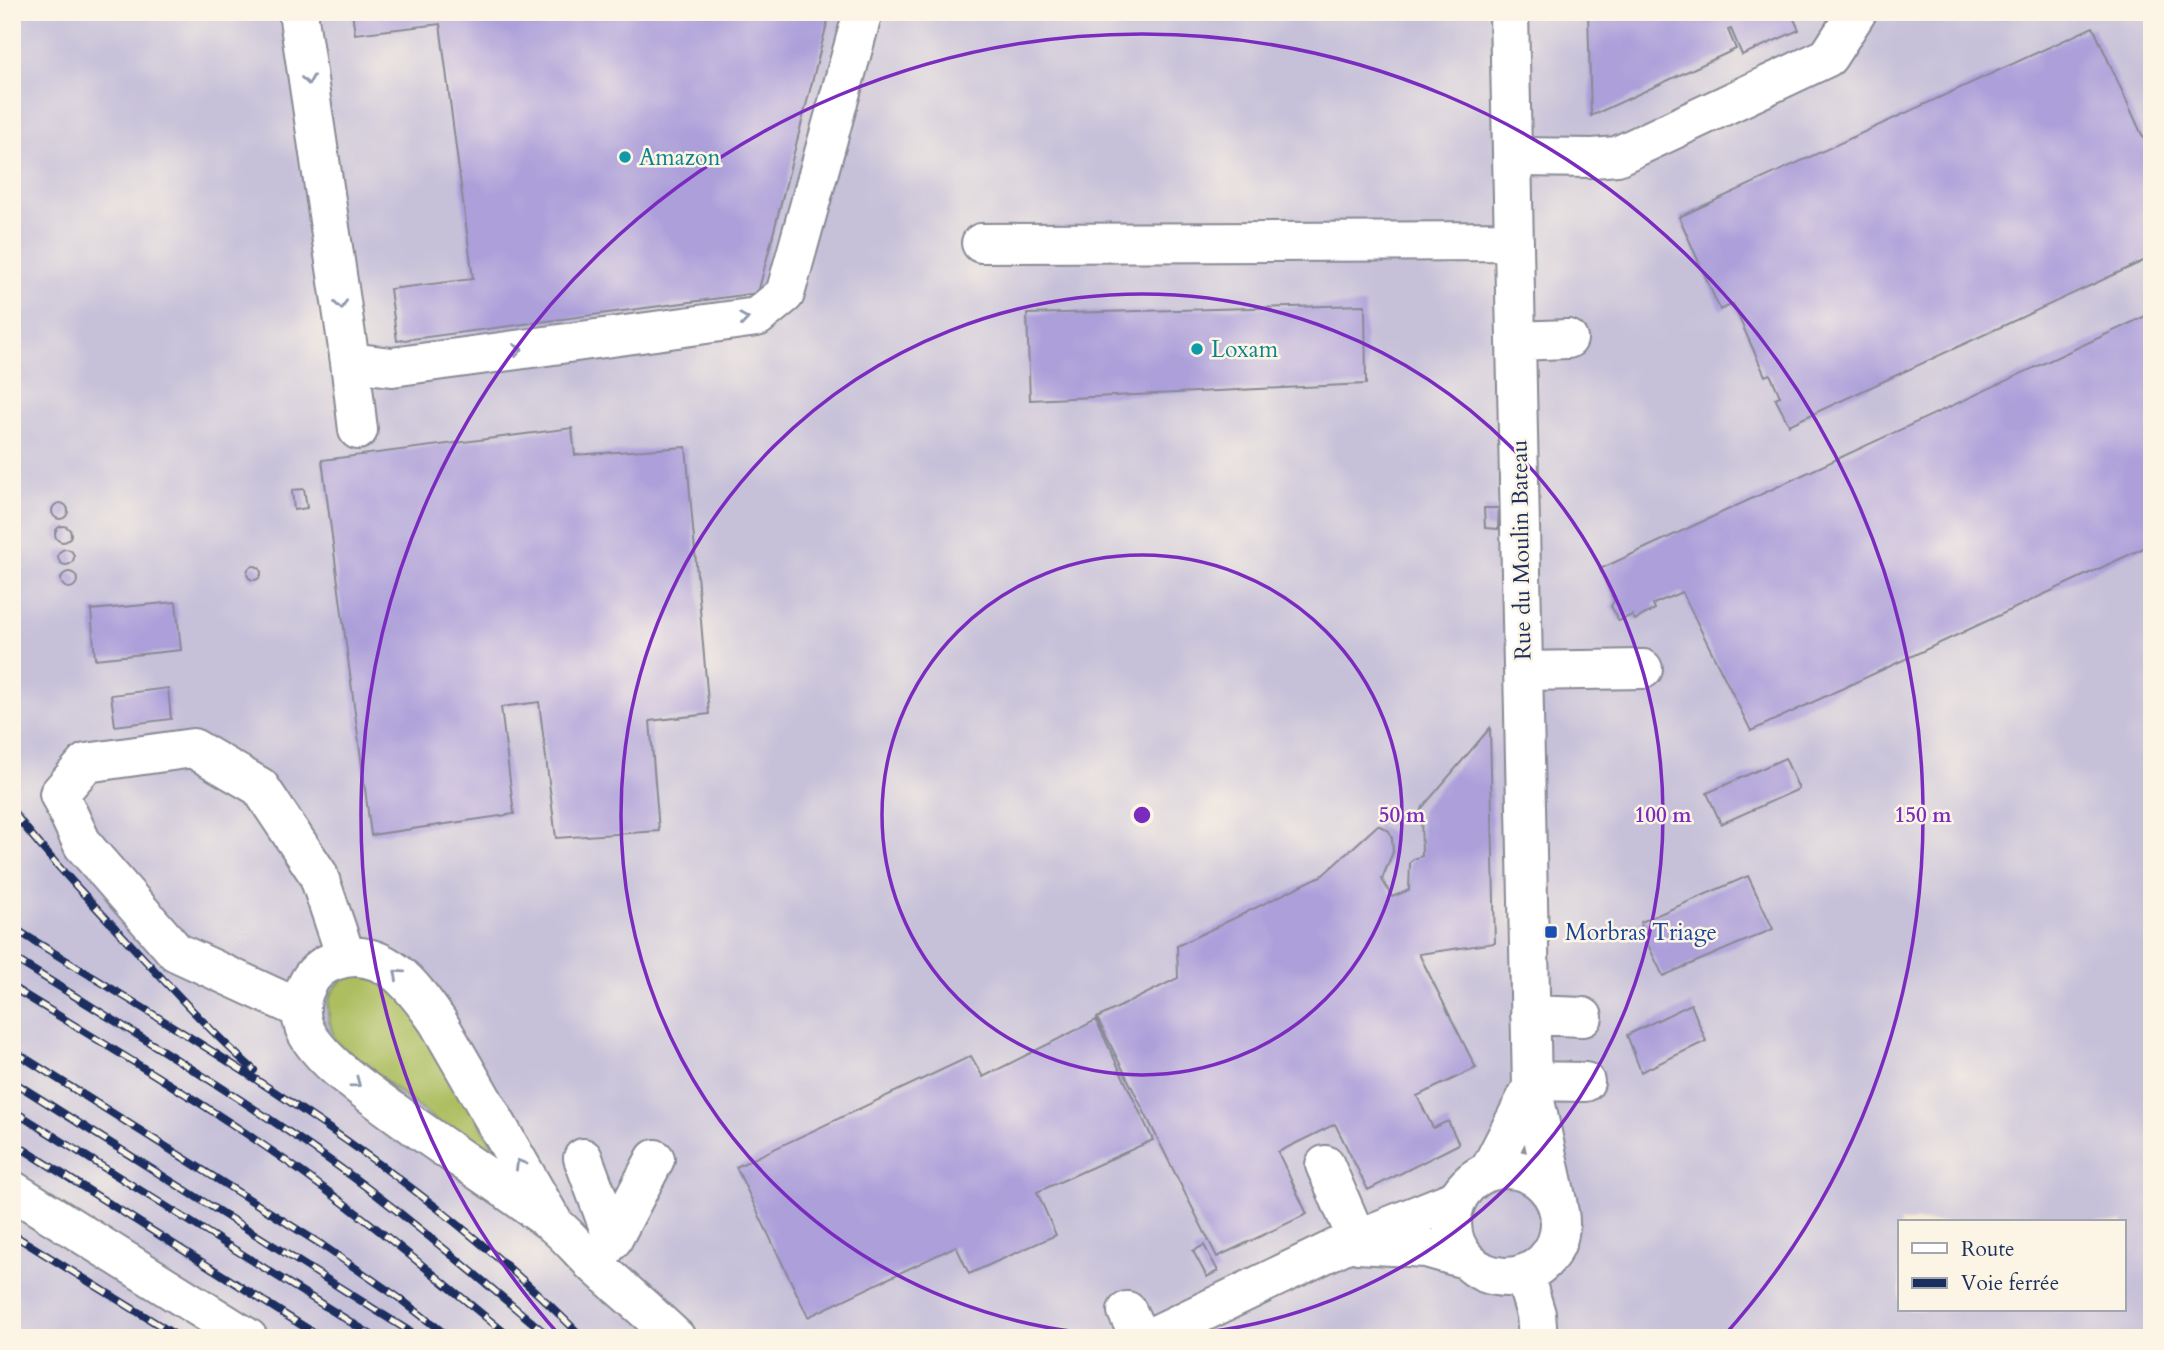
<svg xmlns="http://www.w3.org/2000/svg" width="2164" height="1350" viewBox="0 0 2164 1350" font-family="Cardo,serif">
	<rect width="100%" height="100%" fill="#fcf5e5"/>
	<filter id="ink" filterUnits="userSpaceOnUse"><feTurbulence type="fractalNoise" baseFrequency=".0143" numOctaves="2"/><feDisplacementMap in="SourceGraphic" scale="14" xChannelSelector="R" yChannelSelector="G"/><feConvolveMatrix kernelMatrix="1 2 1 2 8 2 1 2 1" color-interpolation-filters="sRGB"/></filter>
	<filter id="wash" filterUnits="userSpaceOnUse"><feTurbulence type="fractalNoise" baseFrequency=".00686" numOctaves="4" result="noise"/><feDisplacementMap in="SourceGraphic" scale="28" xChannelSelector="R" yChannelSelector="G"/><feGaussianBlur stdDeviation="1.57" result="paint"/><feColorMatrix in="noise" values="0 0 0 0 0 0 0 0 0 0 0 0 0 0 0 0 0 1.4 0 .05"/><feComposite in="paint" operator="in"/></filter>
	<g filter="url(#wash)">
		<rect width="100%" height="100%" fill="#f5e5ca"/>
		<path fill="#c6c0d9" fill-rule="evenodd" d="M 12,12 L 2152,12 L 2152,1338 L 12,1338 ZM 1900,1222 L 2124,1222 L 2124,1310 L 1900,1310 Z"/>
		<path fill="#acbe61" stroke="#647660" stroke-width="2" d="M 352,973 L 363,974 L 405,996 L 516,1184 L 336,1043 C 324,1012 322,991 352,973 Z"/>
		<g id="blocks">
			<path fill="#ac9fda" d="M 352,12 L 830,12 L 758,293 L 397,341 L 390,289 L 473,279 L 440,24 L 355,34 Z
				M 1588,12 L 1791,12 L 1799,30 L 1742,55 L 1731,29 L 1728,30 L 1736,49 L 1591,116 Z
				M 2093,27 L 2152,157 L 2152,257 L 1789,425 L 1775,398 L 1780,396 L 1770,374 L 1765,376 L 1733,304 L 1720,310 L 1679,217 Z
				M 1365,305 L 1366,384 L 1030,400 L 1027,314 Z
				M 2152,313 L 2152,544 L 1751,731 L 1682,592 L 1653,604 L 1655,609 L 1635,620 L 1632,615 L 1619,621 L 1611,606 L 1614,601 L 1600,569 Z
				M 572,428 L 575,455 L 686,447 L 709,714 L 650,721 L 659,831 L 556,838 L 539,702 L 501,707 L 514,814 L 371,835 L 322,460 Z
				M 304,489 L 307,508 L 294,510 L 292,490 Z
				M52 511a8 8 0 1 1 16 0a8 8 0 1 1-16 0Z
				M 1484,508 L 1499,508 L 1498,529 L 1485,528 Z
				M55 534a8 8 0 1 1 16 0a8 8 0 1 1-16 0Z
				M58 557a8 8 0 1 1 16 0a8 8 0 1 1-16 0Z
				M247 573a7 7 0 1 1 14 0a7 7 0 1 1-14 0Z
				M61 580a8 8 0 1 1 16 0a8 8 0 1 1-16 0Z
				M 176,602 L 181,650 L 95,659 L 91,610 Z
				M 168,688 L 171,719 L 115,726 L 111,695 Z
				M 1490,728 L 1495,943 L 1419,954 L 1476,1068 L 1417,1096 L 1433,1128 L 1448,1121 L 1459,1144 L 1368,1190 L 1335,1124 L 1278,1152 L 1307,1214 L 1217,1257 L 1097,1018 L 1178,978 L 1177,946 L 1323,875 L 1378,825 L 1389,831 L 1392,838 L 1393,852 L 1382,879 L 1392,897 L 1409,890 L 1410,863 L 1413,859 L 1422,856 L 1421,809 Z
				M 1785,758 L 1799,789 L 1721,824 L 1707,793 Z
				M 1748,876 L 1773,929 L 1663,976 L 1640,928 L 1641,922 Z
				M 1691,1004 L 1706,1041 L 1641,1072 L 1627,1035 Z
				M 1096,1020 L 1153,1140 L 1037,1192 L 1056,1235 L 969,1274 L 956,1246 L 808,1317 L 736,1167 L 971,1056 L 983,1077 Z
				M 1204,1245 L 1218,1271 L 1207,1277 L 1193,1251 Z"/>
		</g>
	</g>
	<g filter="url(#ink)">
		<use href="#blocks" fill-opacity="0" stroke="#888a94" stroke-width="2"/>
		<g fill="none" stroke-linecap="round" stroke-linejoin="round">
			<defs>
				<path id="minor" d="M 298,12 L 350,362 L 392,367 L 757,317 L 785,294 L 863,12
					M 1509,12 L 1532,1087 L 1558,1206
					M 1512,157 L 1593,158 L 1617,156 L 1828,57 L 1857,12
					M 981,243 L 1514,241
					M 1516,341 L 1568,339
					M 350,362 L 358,430
					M 1523,671 L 1643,669
					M 300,1009 L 176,952 L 83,845 L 59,794 L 86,763 L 193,748 L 260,787 L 318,874 L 346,957
					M 1530,1015 L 1583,1017
					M 1532,1081 L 1585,1082
					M 583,1158 L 613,1239
					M 1325,1165 L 1357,1239
					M1452 1223a54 54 0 1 1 108 0a54 54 0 1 1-108 0Z
					M 1489,1171 L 1532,1087
					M 12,1190 L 248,1338
					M 554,1224 L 438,1022 C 414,987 382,943 334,961 C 322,965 312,974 307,985 C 298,1003 299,1023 311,1040 C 329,1065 354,1082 378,1100 C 435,1143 495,1180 551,1222 C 567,1234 579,1250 593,1263 C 620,1288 649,1312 676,1338
					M 1358,1244 L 1426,1248 L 1465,1259
					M 592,1263 L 613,1239 L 655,1159
					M 1524,1275 L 1536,1314 L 1538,1338
					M 1127,1311 L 1140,1338
					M 1149,1338 L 1345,1244 L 1457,1199"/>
			</defs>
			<use href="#minor" stroke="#888a94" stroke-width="42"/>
			<use href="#minor" stroke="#fff" stroke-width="38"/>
			<defs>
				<path id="rail" d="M 12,810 C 44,853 82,892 119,932 C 163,979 206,1028 254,1070
					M 12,927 C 211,1051 418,1169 583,1338
					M 12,957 C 120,1025 231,1090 335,1164 C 410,1218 480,1279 551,1338
					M 12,987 C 110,1048 210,1106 303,1173 C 375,1225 443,1282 511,1338
					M 12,1050 L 322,1245 L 399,1298 L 450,1338
					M 12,1081 L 420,1338
					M 12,1110 L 376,1338
					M 12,1142 L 322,1338
					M 12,1234 L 180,1338"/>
			</defs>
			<use href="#rail" stroke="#1b2f5e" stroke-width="8"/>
			<use href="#rail" stroke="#fcf5e5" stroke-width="5" stroke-dasharray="16" stroke-linecap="butt"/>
		</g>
		<defs><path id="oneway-chevron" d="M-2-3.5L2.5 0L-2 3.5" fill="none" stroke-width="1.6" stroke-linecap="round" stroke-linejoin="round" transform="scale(1.75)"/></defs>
		<g stroke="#8d97ae">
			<use href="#oneway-chevron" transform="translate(308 80) rotate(82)"/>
			<use href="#oneway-chevron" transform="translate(341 305) rotate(82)"/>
			<use href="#oneway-chevron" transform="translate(744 319) rotate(-8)"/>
			<use href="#oneway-chevron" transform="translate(518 350) rotate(-8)"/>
			<use href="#oneway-chevron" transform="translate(398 974) rotate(-138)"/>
			<use href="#oneway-chevron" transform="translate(356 1083) rotate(37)"/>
			<use href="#oneway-chevron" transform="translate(520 1164) rotate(-120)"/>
		</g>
	</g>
	<g fill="none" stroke="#7b2cbf" stroke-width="3.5">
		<circle cx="1142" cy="815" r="260"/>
		<circle cx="1142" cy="815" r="521"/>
		<path d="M562 1338A781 781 0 1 1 1722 1338"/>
	</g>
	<g fill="#0f9aa8" stroke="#fcf5e5" stroke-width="2.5">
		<circle cx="625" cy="157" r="7"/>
		<circle cx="1197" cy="349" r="7"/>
	</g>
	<rect fill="#1a4fb4" stroke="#fcf5e5" stroke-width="2.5" x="1544" y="925" width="14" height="14" rx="3.5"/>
	<g text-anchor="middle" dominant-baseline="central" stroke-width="5" stroke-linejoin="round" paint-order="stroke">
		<g font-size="23" fill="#0d838f" stroke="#fcf5e5" text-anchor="start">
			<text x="639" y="157">Amazon</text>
			<text x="1211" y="349">Loxam</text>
		</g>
		<g font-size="23" fill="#1b2f5e" stroke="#fcf5e5">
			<text transform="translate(1521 550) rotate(-91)">Rue du Moulin Bateau</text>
		</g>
		<g font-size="23" fill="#164399" stroke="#fcf5e5" text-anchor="start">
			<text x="1565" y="932">Morbras Triage</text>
		</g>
	</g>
	<circle cx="1142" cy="815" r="10" fill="#7b2cbf" stroke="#fcf5e5" stroke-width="3.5"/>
	<g font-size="21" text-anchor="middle" font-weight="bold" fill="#7b2cbf" stroke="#fcf5e5" stroke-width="5" stroke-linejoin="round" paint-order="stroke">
		<text x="1402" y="822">50 m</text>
		<text x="1663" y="822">100 m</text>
		<text x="1923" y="822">150 m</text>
	</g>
	<rect width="2164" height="1350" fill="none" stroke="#fcf5e5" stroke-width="42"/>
	<rect x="1898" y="1220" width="228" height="91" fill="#fcf5e5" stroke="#a2a6af" stroke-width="2"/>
	<rect x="1912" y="1243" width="35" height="10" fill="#ffffff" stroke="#a2a6af" stroke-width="2"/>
	<text x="1961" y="1256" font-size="21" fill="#1b2f5e">Route</text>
	<rect x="1912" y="1278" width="35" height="10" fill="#1b2f5e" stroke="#a2a6af" stroke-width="2"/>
	<text x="1961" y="1290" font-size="21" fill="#1b2f5e">Voie ferrée</text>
</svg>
